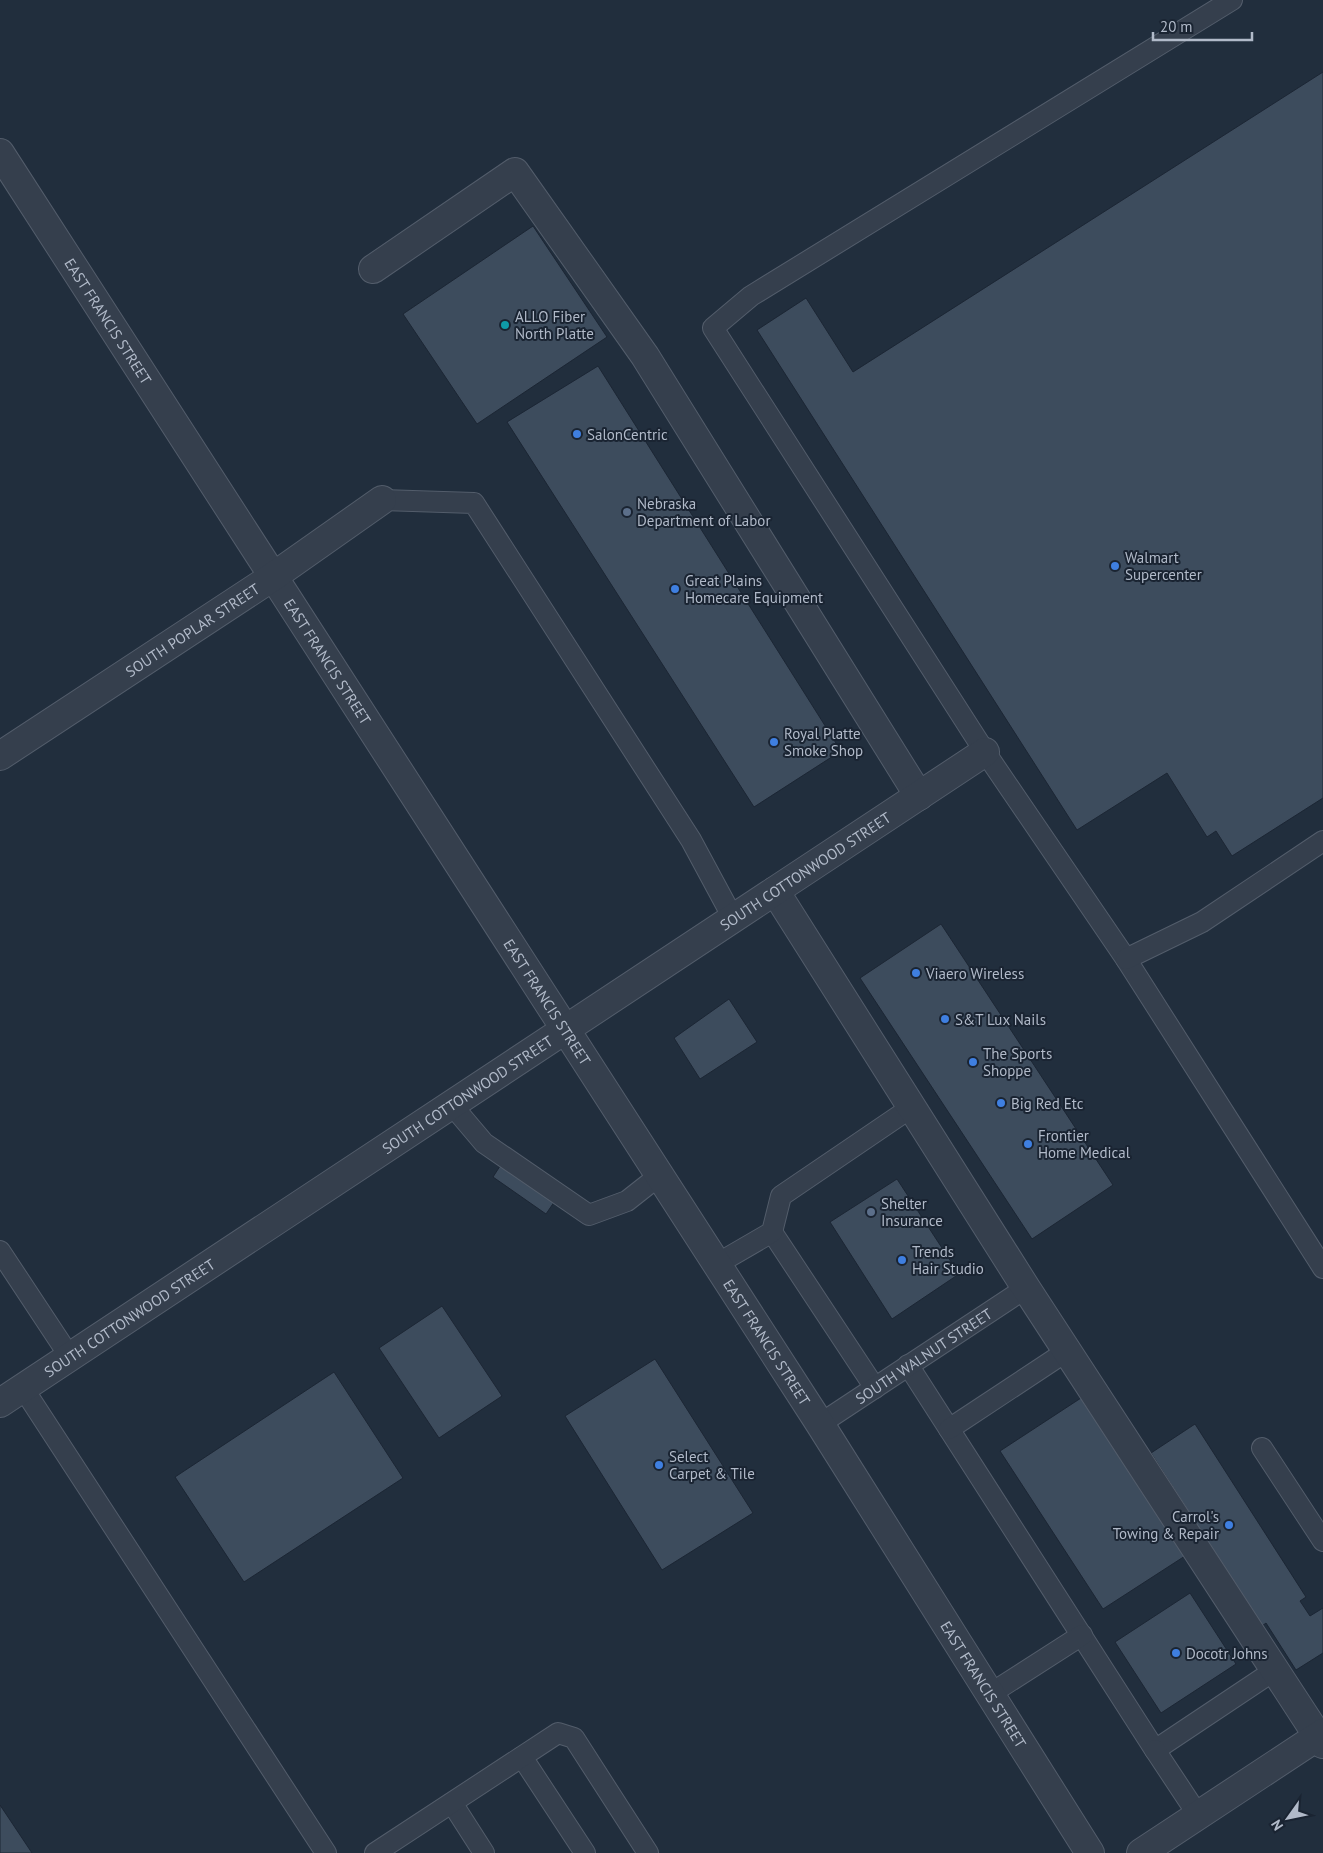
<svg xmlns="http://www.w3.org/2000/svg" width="1323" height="1853" viewBox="0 0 1323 1853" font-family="'PT Sans',sans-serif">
	<rect width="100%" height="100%" fill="#212e3d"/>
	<path fill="#3d4c5d" stroke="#1c2634" d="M 1323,72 L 1323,798 L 1232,856 L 1216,831 L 1207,837 L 1167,773 L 1077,830 L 757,330 L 806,298 L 853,372 Z
		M 533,226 L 607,337 L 477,424 L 403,314 Z
		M 598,366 L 841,751 L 754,807 L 507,422 Z
		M 941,924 L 1113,1185 L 1032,1239 L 860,978 Z
		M 729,999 L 757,1042 L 700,1079 L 674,1038 Z
		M 511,1149 L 565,1186 L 546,1214 L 493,1177 Z
		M 897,1179 L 959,1274 L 892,1319 L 830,1222 Z
		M 442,1306 L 502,1396 L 439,1438 L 379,1348 Z
		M 655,1359 L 753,1513 L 662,1570 L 565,1416 Z
		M 334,1372 L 403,1478 L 244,1582 L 175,1477 Z
		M 1081,1398 L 1185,1556 L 1103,1609 L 1000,1451 Z
		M 1195,1424 L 1306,1597 L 1300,1601 L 1310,1616 L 1323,1608 L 1323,1653 L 1296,1670 L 1266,1623 L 1262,1626 L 1151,1453 Z
		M 1190,1593 L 1236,1664 L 1161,1713 L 1115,1642 Z
		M 0,1805 L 32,1853 L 0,1853 Z"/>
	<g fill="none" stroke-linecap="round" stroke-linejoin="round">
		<defs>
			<g id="service">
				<path d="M 1232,0 L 751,296 L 713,328 L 985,752 L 1126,959 L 1323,1268"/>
				<path d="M 382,500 L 474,503 L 691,840 L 733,918"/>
				<path d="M 1126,959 L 1202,922 L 1323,841"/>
				<path d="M 451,1104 L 484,1143 L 589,1215 L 627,1201 L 660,1175"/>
				<path d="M 772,1232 L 875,1388"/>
				<path d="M 0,1251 L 70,1357"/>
				<path d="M 717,1264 L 772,1232 L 781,1196 L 912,1107"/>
				<path d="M 908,1365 L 1155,1750 L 1275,1670"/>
				<path d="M 23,1388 L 326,1853"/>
				<path id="s1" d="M 820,1424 L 1026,1288"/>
				<path d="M 949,1429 L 1067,1351"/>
				<path d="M 1262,1448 L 1323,1541"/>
				<path d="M 990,1694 L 1082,1635"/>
				<path d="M 1155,1750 L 1198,1815"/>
				<path d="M 522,1757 L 585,1853"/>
				<path d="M 452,1803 L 484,1853"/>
				<path d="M 375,1853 L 558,1733 L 574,1738 L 648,1853"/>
			</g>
			<g id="minor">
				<path id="s2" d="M 0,153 L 820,1424 L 1090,1853"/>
				<path d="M 373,269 L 515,172 L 645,356 L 919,796"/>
				<path id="s3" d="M 0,756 L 274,576 L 382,500"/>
				<path d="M 775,891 L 1026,1288 L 1323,1744"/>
				<path id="s4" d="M 0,1403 L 985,752"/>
				<path d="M 1141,1853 L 1323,1733"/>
			</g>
		</defs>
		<use href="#service" stroke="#535d6b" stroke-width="22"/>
		<use href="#minor" stroke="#535d6b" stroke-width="30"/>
		<use href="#service" stroke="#353f4d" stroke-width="20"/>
		<use href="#minor" stroke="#353f4d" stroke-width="28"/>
	</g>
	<circle fill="#0f9aa8" stroke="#1a2432" stroke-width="2" cx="505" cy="325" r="5"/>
	<g fill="#3f7fe0" stroke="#1a2432" stroke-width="2">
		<circle cx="577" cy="434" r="5"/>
		<circle cx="1115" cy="566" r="5"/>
		<circle cx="675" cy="589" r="5"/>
		<circle cx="774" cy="742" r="5"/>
		<circle cx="916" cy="973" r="5"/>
		<circle cx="945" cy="1019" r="5"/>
		<circle cx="973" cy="1062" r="5"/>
		<circle cx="1001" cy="1103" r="5"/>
		<circle cx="1028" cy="1144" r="5"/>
		<circle cx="902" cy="1260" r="5"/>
		<circle cx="659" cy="1465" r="5"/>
		<circle cx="1229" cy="1525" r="5"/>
		<circle cx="1176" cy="1653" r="5"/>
	</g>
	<g fill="#5c6f8a" stroke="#1a2432" stroke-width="2">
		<circle cx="627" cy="512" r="5"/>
		<circle cx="871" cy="1212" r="5"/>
	</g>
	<g text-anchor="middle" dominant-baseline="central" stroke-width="4" stroke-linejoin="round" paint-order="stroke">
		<g font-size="15" fill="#b1bac9" stroke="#1a2432" text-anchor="start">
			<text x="515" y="316">ALLO Fiber<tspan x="515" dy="17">North Platte</tspan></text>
			<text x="587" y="434">SalonCentric</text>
			<text x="637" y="503">Nebraska<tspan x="637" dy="17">Department of Labor</tspan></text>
			<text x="1125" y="557">Walmart<tspan x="1125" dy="17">Supercenter</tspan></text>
			<text x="685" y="580">Great Plains<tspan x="685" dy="17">Homecare Equipment</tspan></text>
			<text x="784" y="733">Royal Platte<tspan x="784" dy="17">Smoke Shop</tspan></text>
			<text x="926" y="973">Viaero Wireless</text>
			<text x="955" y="1019">S&amp;T Lux Nails</text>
			<text x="983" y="1053">The Sports<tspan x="983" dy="17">Shoppe</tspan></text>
			<text x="1011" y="1103">Big Red Etc</text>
			<text x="1038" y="1135">Frontier<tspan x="1038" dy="17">Home Medical</tspan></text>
			<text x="881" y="1203">Shelter<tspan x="881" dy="17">Insurance</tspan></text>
			<text x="912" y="1251">Trends<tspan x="912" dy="17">Hair Studio</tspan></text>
			<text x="669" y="1456">Select<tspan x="669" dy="17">Carpet &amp; Tile</tspan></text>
			<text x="1219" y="1516" text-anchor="end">Carrol's<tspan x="1219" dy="17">Towing &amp; Repair</tspan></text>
			<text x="1186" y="1653">Docotr Johns</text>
		</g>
		<g font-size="15" fill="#b1bac9" stroke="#1a2432">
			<text stroke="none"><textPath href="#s2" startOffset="200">EAST FRANCIS STREET</textPath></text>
			<text stroke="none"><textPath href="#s3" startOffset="230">SOUTH POPLAR STREET</textPath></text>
			<text stroke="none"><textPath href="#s2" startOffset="605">EAST FRANCIS STREET</textPath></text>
			<text stroke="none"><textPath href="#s4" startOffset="965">SOUTH COTTONWOOD STREET</textPath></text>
			<text stroke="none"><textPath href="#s2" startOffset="1010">EAST FRANCIS STREET</textPath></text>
			<text stroke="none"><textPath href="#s4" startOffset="560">SOUTH COTTONWOOD STREET</textPath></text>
			<text stroke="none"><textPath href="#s4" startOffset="155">SOUTH COTTONWOOD STREET</textPath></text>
			<text stroke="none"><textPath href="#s2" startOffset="1415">EAST FRANCIS STREET</textPath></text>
			<text stroke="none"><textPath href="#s1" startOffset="124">SOUTH WALNUT STREET</textPath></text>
			<text stroke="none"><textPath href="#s2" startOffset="1820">EAST FRANCIS STREET</textPath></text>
		</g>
	</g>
	<g transform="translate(1288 1818) rotate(237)" stroke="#1a2432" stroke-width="4" paint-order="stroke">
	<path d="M0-4L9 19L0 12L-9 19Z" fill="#b1bac9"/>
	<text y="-8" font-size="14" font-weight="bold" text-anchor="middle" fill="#b1bac9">N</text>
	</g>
	<path d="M1153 32v8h99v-8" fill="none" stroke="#b1bac9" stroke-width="2.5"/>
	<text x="1160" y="32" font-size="15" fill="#b1bac9" stroke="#1a2432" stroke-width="4" paint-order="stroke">20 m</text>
</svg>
